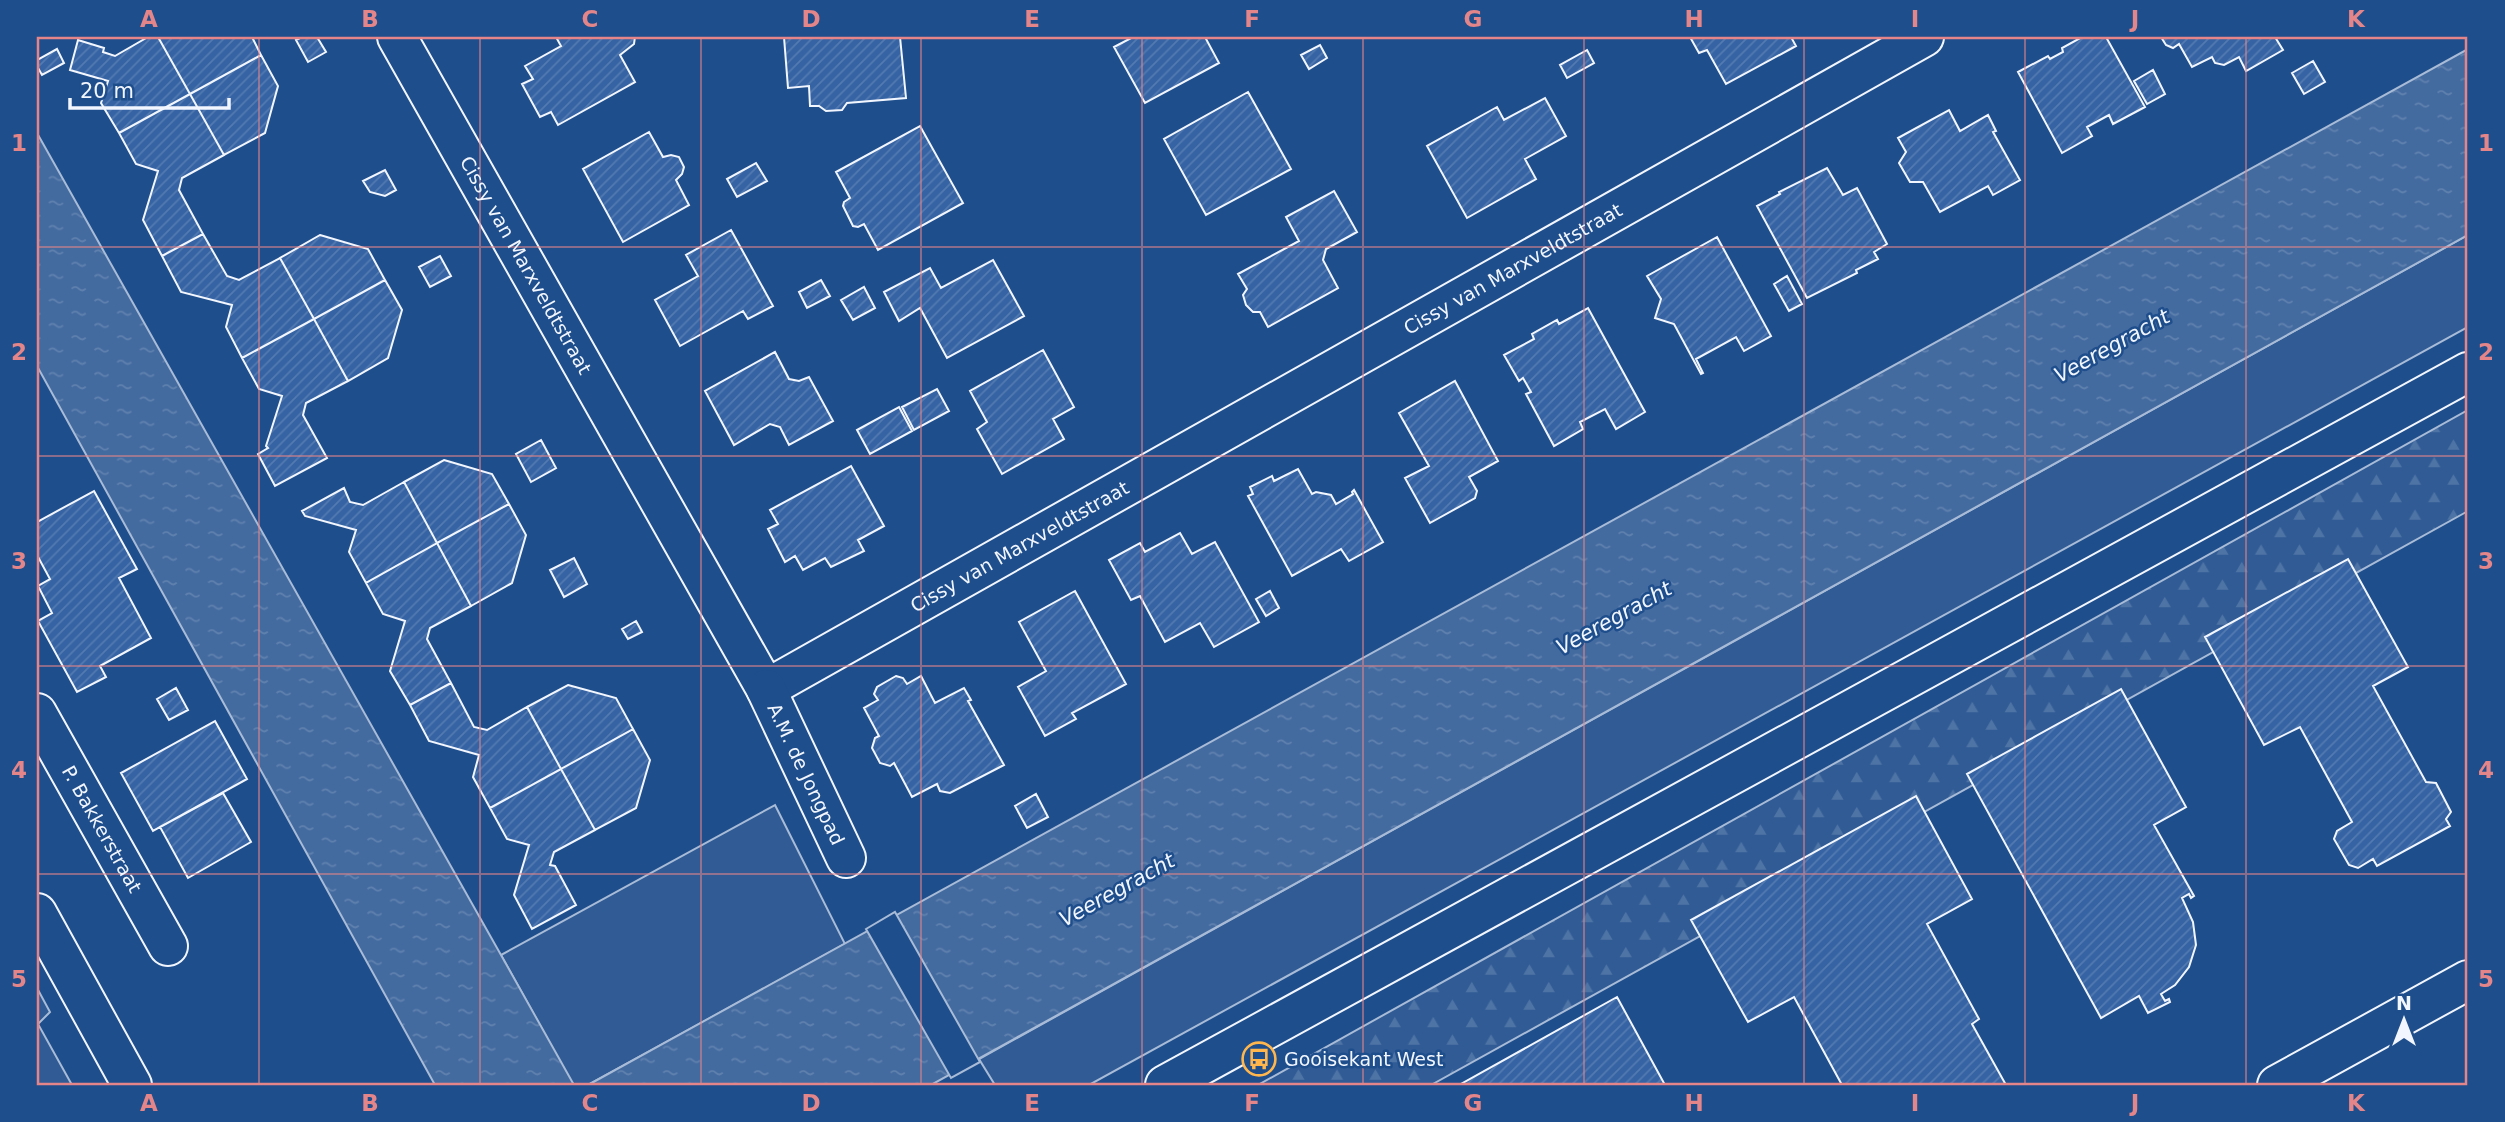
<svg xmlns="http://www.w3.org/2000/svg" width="2505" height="1122" viewBox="0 0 2505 1122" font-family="'DejaVu Sans',sans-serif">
	<defs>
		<pattern id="forest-firs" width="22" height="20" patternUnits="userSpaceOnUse" patternTransform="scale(1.75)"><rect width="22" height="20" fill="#305b95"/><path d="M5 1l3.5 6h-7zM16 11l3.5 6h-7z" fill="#4e73a5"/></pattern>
		<pattern id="water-ripples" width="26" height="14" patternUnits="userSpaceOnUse" patternTransform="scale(1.75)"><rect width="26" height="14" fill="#446ba0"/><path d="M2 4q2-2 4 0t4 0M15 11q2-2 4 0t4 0" fill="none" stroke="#5f81ae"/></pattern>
		<pattern id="building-hatch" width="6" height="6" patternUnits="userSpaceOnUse" patternTransform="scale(1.75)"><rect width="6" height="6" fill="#3563a3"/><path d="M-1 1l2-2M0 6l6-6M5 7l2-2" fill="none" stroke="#537ab1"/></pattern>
	</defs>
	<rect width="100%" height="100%" fill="#1f4e8c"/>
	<path fill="#305b95" stroke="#a8bbd7" stroke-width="2" d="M 2468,235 L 2468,327 L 1089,1085 L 995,1085 L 979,1059 Z
		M 775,805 L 845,944 L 588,1085 L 573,1085 L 501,955 Z
		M 37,988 L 50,1012 L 38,1024 L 72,1085 L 37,1085 Z"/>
	<path fill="url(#forest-firs)" stroke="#a8bbd7" stroke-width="2" d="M 2468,410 L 2468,511 L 1431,1085 L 1258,1085 Z"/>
	<path fill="url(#water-ripples)" stroke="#a8bbd7" stroke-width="2" d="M 2468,49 L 2468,235 L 931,1085 L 588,1085 Z
		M 37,133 L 501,955 L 574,1085 L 435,1085 L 37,366 Z"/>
	<path fill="#1f4e8c" stroke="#a8bbd7" stroke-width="2" d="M 895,912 L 980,1062 L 951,1078 L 866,929 Z"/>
	<path fill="url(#building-hatch)" stroke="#f2f6ff" stroke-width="2" d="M 148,37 L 158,37 L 190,94 L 119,133 L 101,103 L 108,81 L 70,70 L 78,40 L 104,48 L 103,52 L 115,56 Z
		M 158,37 L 252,37 L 261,55 L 190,94 Z
		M 302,37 L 317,37 L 326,52 L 308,62 L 296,40 Z
		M 556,37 L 635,37 L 634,44 L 620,55 L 635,82 L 558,125 L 551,112 L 540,117 L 522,84 L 533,79 L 525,66 L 561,46 Z
		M 784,37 L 900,37 L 906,98 L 847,103 L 842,110 L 826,111 L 819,106 L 810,106 L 809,86 L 788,88 Z
		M 1133,37 L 1205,37 L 1219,63 L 1145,103 L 1114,47 Z
		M 1690,37 L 1791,37 L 1796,46 L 1726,84 L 1707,50 L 1699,53 Z
		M 2082,37 L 2106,37 L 2145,107 L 2113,124 L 2109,115 L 2087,127 L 2092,136 L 2062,153 L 2018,72 L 2048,56 L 2050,59 L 2063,52 L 2062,48 Z
		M 2161,37 L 2275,37 L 2283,50 L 2246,71 L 2239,57 L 2224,65 L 2215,63 L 2212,57 L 2192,67 L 2179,44 L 2173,48 L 2166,45 Z
		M 1320,45 L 1327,58 L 1309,69 L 1301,55 Z
		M 57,49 L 64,63 L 42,75 L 37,66 L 37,60 Z
		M 1587,50 L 1594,63 L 1567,78 L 1560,65 Z
		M 261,55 L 278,86 L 265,133 L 224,155 L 190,94 Z
		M 2313,61 L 2325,82 L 2304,94 L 2292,73 Z
		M 2153,70 L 2165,94 L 2147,104 L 2134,81 Z
		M 1248,92 L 1291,169 L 1206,215 L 1164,139 Z
		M 190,94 L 224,155 L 182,178 L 179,190 L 203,234 L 162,256 L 143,220 L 158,171 L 136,164 L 119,133 Z
		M 1545,98 L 1566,136 L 1525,159 L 1536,179 L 1467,218 L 1427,146 L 1497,107 L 1504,120 Z
		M 1949,110 L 1960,131 L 1988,115 L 1996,131 L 1993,132 L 2020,180 L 1993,195 L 1988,186 L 1940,212 L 1923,182 L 1910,182 L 1899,163 L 1906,152 L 1898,138 Z
		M 920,126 L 963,203 L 878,250 L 864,224 L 858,227 L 853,226 L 843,206 L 844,202 L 850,198 L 836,172 Z
		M 649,132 L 663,157 L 671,155 L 679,157 L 684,167 L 682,174 L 676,180 L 689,205 L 623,242 L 583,169 Z
		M 756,163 L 767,181 L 737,197 L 727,179 Z
		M 1827,168 L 1843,195 L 1857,188 L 1887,244 L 1874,252 L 1878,259 L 1856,270 L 1857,273 L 1807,298 L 1757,206 L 1780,194 L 1779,192 Z
		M 385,170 L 396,190 L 385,196 L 370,192 L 363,181 Z
		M 1334,191 L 1357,232 L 1326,249 L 1323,260 L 1338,288 L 1268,327 L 1260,312 L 1253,312 L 1246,305 L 1243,295 L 1247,289 L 1238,274 L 1299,241 L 1286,217 Z
		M 731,230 L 773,306 L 748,319 L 743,311 L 680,346 L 655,300 L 698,276 L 686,255 Z
		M 203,234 L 227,276 L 239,280 L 280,258 L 314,319 L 242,358 L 226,327 L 232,305 L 181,292 L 162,256 Z
		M 320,235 L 368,249 L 385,280 L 314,319 L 280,258 Z
		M 1717,237 L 1771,336 L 1744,351 L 1736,337 L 1696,359 L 1703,373 L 1701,374 L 1674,324 L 1655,318 L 1661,299 L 1647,276 Z
		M 440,256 L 451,276 L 430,287 L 419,267 Z
		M 993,260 L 1024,316 L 947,358 L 920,308 L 899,321 L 884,292 L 930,268 L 941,288 Z
		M 1787,276 L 1802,304 L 1789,311 L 1774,284 Z
		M 385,280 L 402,310 L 388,358 L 348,381 L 314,319 Z
		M 821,280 L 830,296 L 807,308 L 799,292 Z
		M 864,287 L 875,308 L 853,320 L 841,300 Z
		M 1588,308 L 1645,412 L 1616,429 L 1605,409 L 1580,422 L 1583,429 L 1554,446 L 1526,394 L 1531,392 L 1523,378 L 1519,381 L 1504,355 L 1534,339 L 1532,334 L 1557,320 L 1559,324 Z
		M 314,319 L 348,381 L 306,403 L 303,415 L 327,458 L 275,486 L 258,454 L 268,448 L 266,446 L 282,396 L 259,389 L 242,358 Z
		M 1043,350 L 1074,407 L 1053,419 L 1064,439 L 1002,474 L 977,429 L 987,422 L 970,391 Z
		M 775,352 L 789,379 L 799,381 L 809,377 L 833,421 L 789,445 L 780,427 L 770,424 L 734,445 L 705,391 Z
		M 1455,381 L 1498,461 L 1469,477 L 1477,491 L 1475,498 L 1430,523 L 1405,478 L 1429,466 L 1399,413 Z
		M 937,389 L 949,411 L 914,430 L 902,407 Z
		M 899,407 L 912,431 L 870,454 L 857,430 Z
		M 541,440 L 556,468 L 531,482 L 516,454 Z
		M 444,460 L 492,474 L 509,504 L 437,543 L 404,482 Z
		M 851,466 L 884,526 L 858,540 L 864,551 L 831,567 L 825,558 L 803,570 L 795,556 L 785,562 L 768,529 L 778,524 L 770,510 Z
		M 1298,469 L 1312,494 L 1316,492 L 1331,495 L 1336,504 L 1353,494 L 1352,492 L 1354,490 L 1383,542 L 1349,561 L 1341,549 L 1292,576 L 1248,496 L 1253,494 L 1250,487 L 1272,476 L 1274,481 Z
		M 404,482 L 437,543 L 366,583 L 349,552 L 356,530 L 305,516 L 302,511 L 344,488 L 350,502 L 363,505 Z
		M 94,491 L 137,569 L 119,578 L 151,638 L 100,666 L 106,677 L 77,692 L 38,621 L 52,613 L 38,586 L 50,579 L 37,555 L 37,522 Z
		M 509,504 L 526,535 L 512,583 L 471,606 L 437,543 Z
		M 1180,533 L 1192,554 L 1215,542 L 1259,622 L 1214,647 L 1200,623 L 1165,642 L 1140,596 L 1131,600 L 1109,560 L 1140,543 L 1145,552 Z
		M 437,543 L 471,606 L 430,628 L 427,639 L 451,683 L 410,705 L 390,671 L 405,621 L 383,614 L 366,583 Z
		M 574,558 L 587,584 L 564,597 L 550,570 Z
		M 2348,559 L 2408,667 L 2373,686 L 2426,782 L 2436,783 L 2451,812 L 2446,819 L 2450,826 L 2377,866 L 2373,859 L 2358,868 L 2349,865 L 2334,839 L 2337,831 L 2352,822 L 2300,727 L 2264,745 L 2205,637 Z
		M 1075,591 L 1126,684 L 1072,713 L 1076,719 L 1045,736 L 1018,687 L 1046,671 L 1019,622 Z
		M 1270,591 L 1279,608 L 1266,616 L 1256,599 Z
		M 636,621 L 642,632 L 628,639 L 622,629 Z
		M 896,676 L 903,678 L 907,684 L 921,676 L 935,703 L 964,688 L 971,700 L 968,701 L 1004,765 L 950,793 L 940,791 L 937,784 L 912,797 L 894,763 L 890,766 L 880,763 L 872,748 L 875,738 L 879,736 L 864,708 L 878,700 L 874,694 L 877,687 Z
		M 451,683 L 474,727 L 487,730 L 527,707 L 561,769 L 490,808 L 473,777 L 479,755 L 429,741 L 410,705 Z
		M 568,685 L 616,698 L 633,729 L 561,769 L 527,707 Z
		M 176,688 L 188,710 L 169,720 L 157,699 Z
		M 2121,689 L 2186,807 L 2154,825 L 2194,896 L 2191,898 L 2189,894 L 2182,898 L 2193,922 L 2196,945 L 2189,967 L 2175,985 L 2161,994 L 2165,1001 L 2169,999 L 2170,1002 L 2148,1013 L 2139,996 L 2101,1018 L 1967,774 Z
		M 215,721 L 247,779 L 153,831 L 121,773 Z
		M 633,729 L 650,760 L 636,808 L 595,830 L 561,769 Z
		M 561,769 L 595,830 L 554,852 L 550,865 L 555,866 L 576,905 L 532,929 L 514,895 L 529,845 L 507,839 L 490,808 Z
		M 223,793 L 251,842 L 188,878 L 160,827 Z
		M 1036,794 L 1048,817 L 1027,828 L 1015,806 Z
		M 1916,796 L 1972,899 L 1927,924 L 1979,1019 L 1972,1024 L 2006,1085 L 1842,1085 L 1794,997 L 1748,1022 L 1691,920 Z
		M 1617,997 L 1665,1085 L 1462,1085 L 1461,1084 Z"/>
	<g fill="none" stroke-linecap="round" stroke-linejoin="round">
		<defs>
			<g id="minor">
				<path id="s1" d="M 397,37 L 766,689 L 1924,37"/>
				<path id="s2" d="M 766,689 L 846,858"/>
				<path id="s3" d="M 37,713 L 168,946"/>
				<path d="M 37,913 L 132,1085"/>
				<path d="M 1165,1085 L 2468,372"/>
				<path d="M 2277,1085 L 2468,980"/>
			</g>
		</defs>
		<use href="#minor" stroke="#f2f6ff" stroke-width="42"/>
		<use href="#minor" stroke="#1f4e8c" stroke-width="38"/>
	</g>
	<path fill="none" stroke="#e38589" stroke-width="2" stroke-opacity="0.55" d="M 259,37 L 259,1085M 480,37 L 480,1085M 701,37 L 701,1085M 921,37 L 921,1085M 1142,37 L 1142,1085M 1363,37 L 1363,1085M 1584,37 L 1584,1085M 1804,37 L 1804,1085M 2025,37 L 2025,1085M 2246,37 L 2246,1085M 37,247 L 2468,247M 37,456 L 2468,456M 37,666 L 2468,666M 37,874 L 2468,874"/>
	<defs>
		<symbol id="bus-ring" viewBox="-11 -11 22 22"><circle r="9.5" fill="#1f4e8c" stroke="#ffb74d" stroke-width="1.5"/><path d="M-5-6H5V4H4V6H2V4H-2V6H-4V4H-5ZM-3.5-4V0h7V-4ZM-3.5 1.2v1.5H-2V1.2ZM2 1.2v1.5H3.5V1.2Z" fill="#ffb74d"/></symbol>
	</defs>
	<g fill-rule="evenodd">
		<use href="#bus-ring" x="1240" y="1040" width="38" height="38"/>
	</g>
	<g text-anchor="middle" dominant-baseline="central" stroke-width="5" stroke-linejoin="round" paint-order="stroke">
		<g font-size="19" fill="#f2f6ff" stroke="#1f4e8c">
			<text stroke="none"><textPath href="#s1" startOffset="262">Cissy van Marxveldtstraat</textPath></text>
			<text stroke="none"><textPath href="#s1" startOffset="1606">Cissy van Marxveldtstraat</textPath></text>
			<text stroke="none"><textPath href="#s1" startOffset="1040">Cissy van Marxveldtstraat</textPath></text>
			<text stroke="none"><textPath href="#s2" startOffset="94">A.M. de Jongpad</textPath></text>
			<text stroke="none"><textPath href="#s3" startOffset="133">P. Bakkerstraat</textPath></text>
		</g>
		<g font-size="19" fill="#f2f6ff" stroke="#1f4e8c" text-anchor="start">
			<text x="1284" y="1059">Gooisekant West</text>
		</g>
		<g font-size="21" font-style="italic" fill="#f2f6ff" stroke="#1f4e8c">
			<text transform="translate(2112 346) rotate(-29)">Veeregracht</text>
			<text transform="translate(1614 618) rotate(-29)">Veeregracht</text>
			<text transform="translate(1117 890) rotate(-29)">Veeregracht</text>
		</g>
	</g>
	<rect width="2505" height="1122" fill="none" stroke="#1f4e8c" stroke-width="77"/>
	<g transform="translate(2404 1020)" stroke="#1f4e8c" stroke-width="5" paint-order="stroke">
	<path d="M0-5L12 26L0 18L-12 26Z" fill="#f2f6ff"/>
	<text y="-10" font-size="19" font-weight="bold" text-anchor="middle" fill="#f2f6ff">N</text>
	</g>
	<path d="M70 98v10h159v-10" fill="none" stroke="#f2f6ff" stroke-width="3.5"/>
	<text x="80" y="98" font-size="21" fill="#f2f6ff" stroke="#1f4e8c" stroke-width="5" paint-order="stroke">20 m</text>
	<rect x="38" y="38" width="2428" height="1046" fill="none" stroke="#e38589" stroke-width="2.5"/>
	<g font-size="23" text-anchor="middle" font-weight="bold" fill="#e38589">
		<text x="149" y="27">A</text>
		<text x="370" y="27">B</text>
		<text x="590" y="27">C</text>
		<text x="811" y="27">D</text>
		<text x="1032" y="27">E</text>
		<text x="1252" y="27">F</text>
		<text x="1473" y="27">G</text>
		<text x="1694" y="27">H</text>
		<text x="1915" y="27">I</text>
		<text x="2135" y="27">J</text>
		<text x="2356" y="27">K</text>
		<text x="19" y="151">1</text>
		<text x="2486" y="151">1</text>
		<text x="19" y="360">2</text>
		<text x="2486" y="360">2</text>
		<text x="19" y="569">3</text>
		<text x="2486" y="569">3</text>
		<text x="19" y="778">4</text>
		<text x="2486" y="778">4</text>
		<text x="19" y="987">5</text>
		<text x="2486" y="987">5</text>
		<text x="149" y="1111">A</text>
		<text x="370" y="1111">B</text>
		<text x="590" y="1111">C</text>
		<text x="811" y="1111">D</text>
		<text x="1032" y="1111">E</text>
		<text x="1252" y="1111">F</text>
		<text x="1473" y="1111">G</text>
		<text x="1694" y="1111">H</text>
		<text x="1915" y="1111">I</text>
		<text x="2135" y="1111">J</text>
		<text x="2356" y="1111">K</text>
	</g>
</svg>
